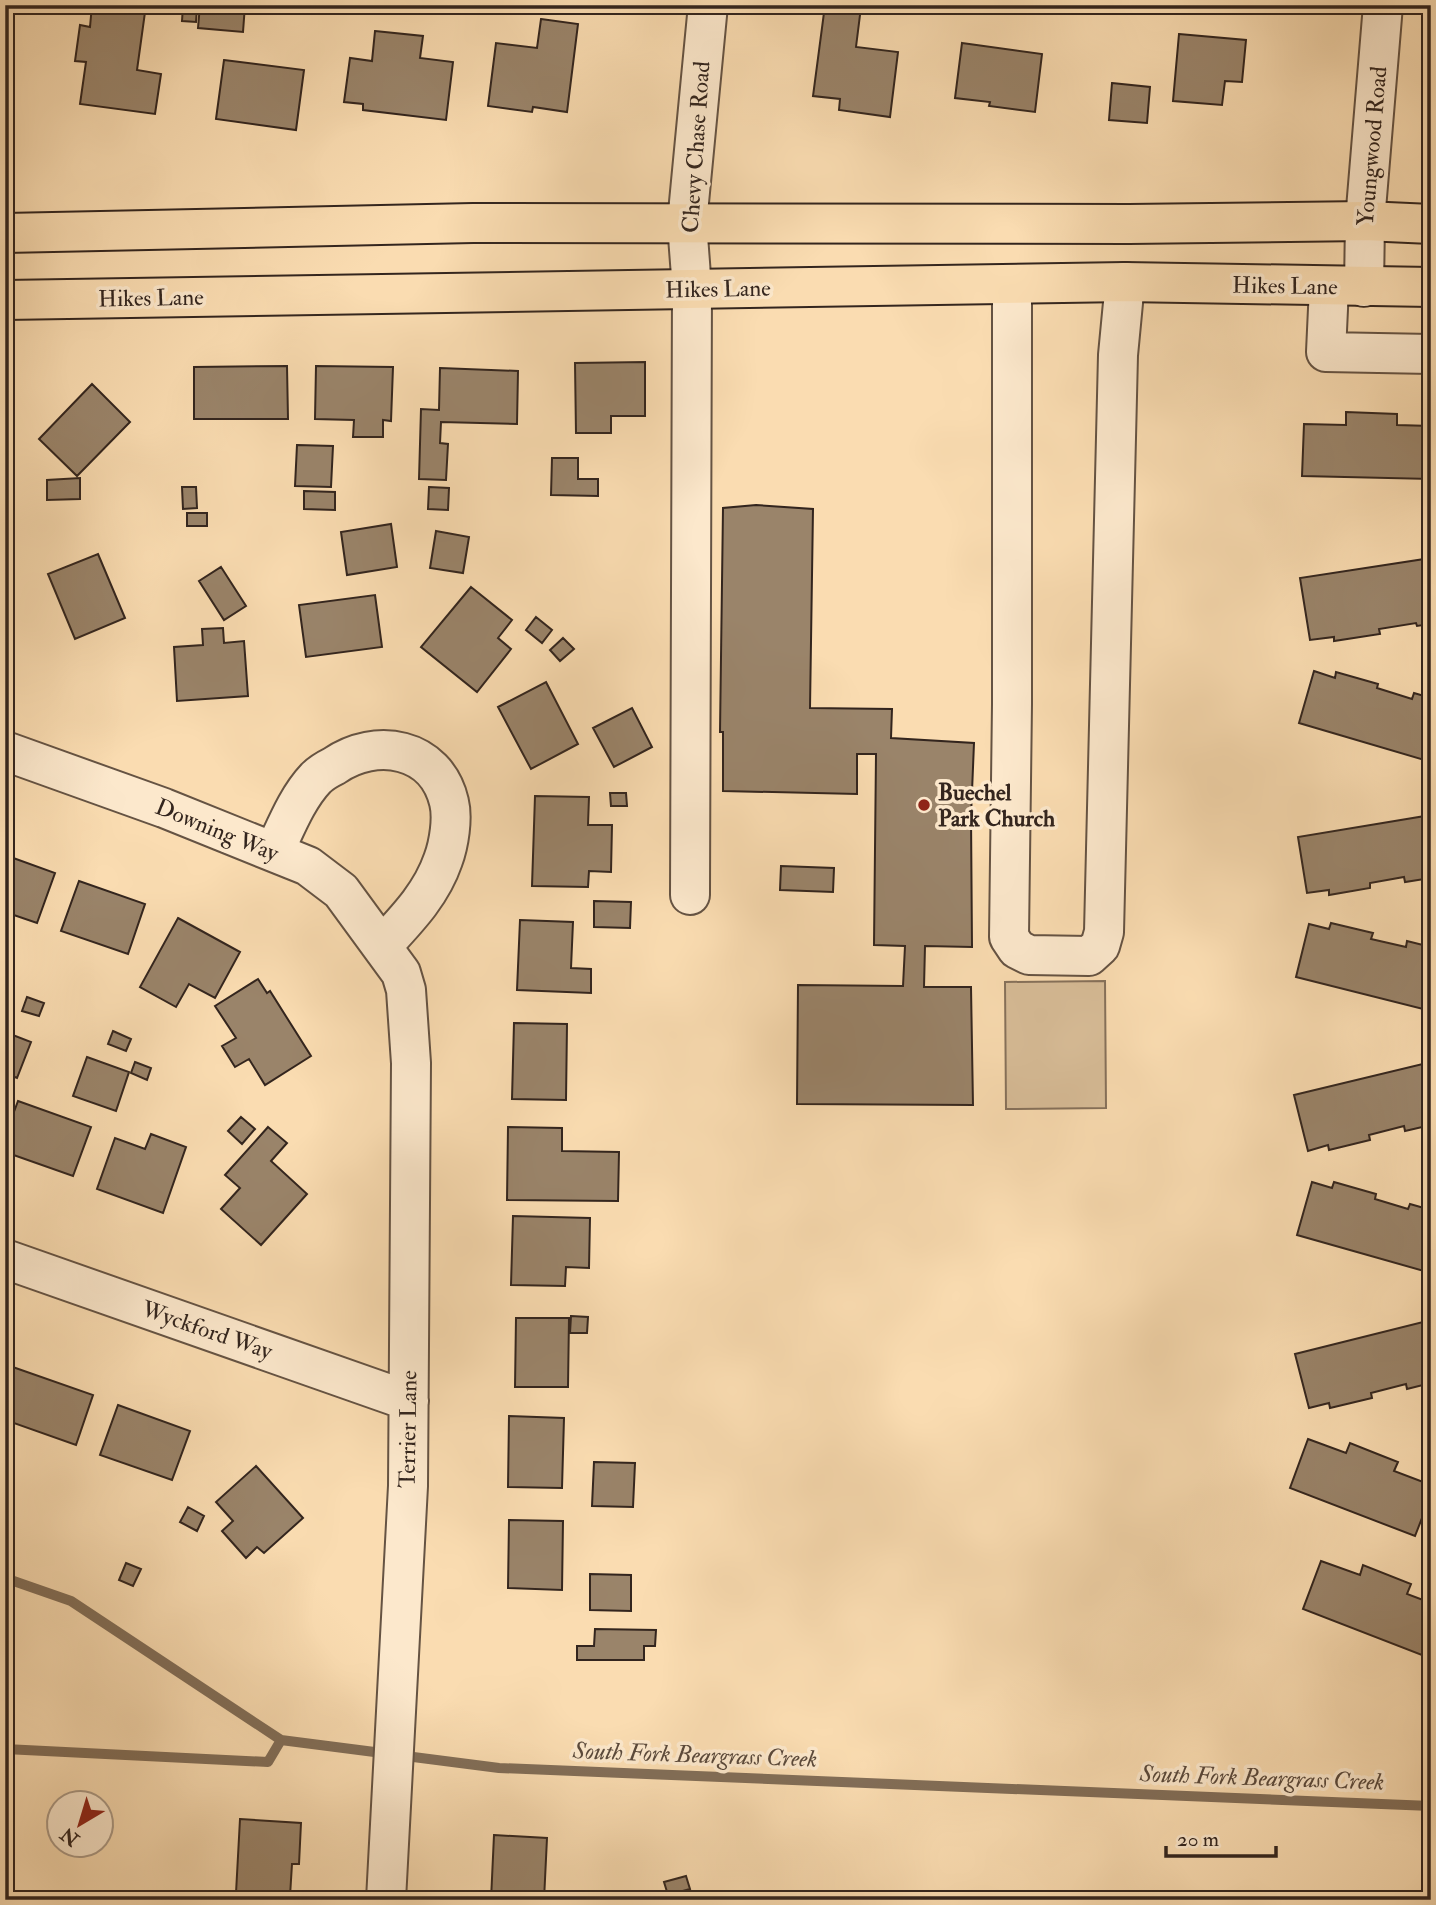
<svg xmlns="http://www.w3.org/2000/svg" width="1436" height="1905" viewBox="0 0 1436 1905" font-family="'IM FELL Double Pica',serif">
	<rect width="100%" height="100%" fill="#fadcb1"/>
	<filter id="stains"><feTurbulence type="fractalNoise" baseFrequency=".00286" numOctaves="4"/><feColorMatrix values="0 0 0 0 .2 0 0 0 0 .09 0 0 0 0 .02 0 0 0 .5 -.17"/></filter>
	<radialGradient id="worn" r=".72"><stop offset=".6" stop-color="#630" stop-opacity="0"/><stop offset="1" stop-color="#630" stop-opacity=".3"/></radialGradient>
	<path fill="#d8bd98" stroke="#86715b" stroke-width="2" d="M 1105,981 L 1106,1108 L 1006,1109 L 1005,982 Z"/>
	<g fill="none" stroke-linecap="round" stroke-linejoin="round">
		<path stroke="#826e58" stroke-width="10" d="M 5,1578 L 71,1601 L 281,1740 L 499,1768 L 1431,1806
			M 5,1749 L 268,1762 L 281,1740"/>
	</g>
	<path fill="#9a846a" stroke="#33251e" stroke-width="2" d="M 92,5 L 146,5 L 137,70 L 161,74 L 155,114 L 80,104 L 86,62 L 75,61 L 80,25 L 90,27 Z
		M 200,5 L 245,5 L 243,32 L 198,28 Z
		M 825,5 L 861,7 L 856,47 L 898,52 L 890,117 L 839,110 L 840,99 L 813,96 Z
		M 183,6 L 197,7 L 196,22 L 182,21 Z
		M 541,19 L 578,24 L 567,112 L 533,107 L 532,112 L 488,106 L 496,43 L 537,48 Z
		M 375,31 L 423,36 L 420,58 L 453,62 L 446,120 L 363,110 L 363,104 L 344,102 L 350,58 L 372,61 Z
		M 1179,34 L 1246,40 L 1242,82 L 1225,81 L 1222,105 L 1173,101 Z
		M 962,43 L 1042,54 L 1035,112 L 989,106 L 990,102 L 955,98 Z
		M 224,60 L 304,70 L 296,130 L 216,119 Z
		M 1112,83 L 1150,87 L 1147,123 L 1109,120 Z
		M 645,362 L 645,416 L 611,416 L 611,433 L 576,433 L 575,363 Z
		M 287,366 L 288,419 L 194,419 L 194,367 Z
		M 316,366 L 393,367 L 391,421 L 383,420 L 383,437 L 353,437 L 354,420 L 315,419 Z
		M 440,368 L 518,371 L 517,424 L 441,422 L 440,443 L 448,444 L 446,480 L 419,479 L 421,409 L 439,410 Z
		M 92,384 L 130,422 L 77,476 L 39,439 Z
		M 1346,412 L 1397,414 L 1397,425 L 1431,426 L 1431,479 L 1302,476 L 1304,424 L 1346,425 Z
		M 297,445 L 333,446 L 331,487 L 295,486 Z
		M 552,458 L 578,458 L 578,479 L 598,479 L 598,496 L 551,495 Z
		M 80,478 L 80,499 L 47,500 L 47,480 Z
		M 182,487 L 196,487 L 197,508 L 183,509 Z
		M 429,487 L 449,488 L 448,510 L 428,509 Z
		M 304,491 L 335,492 L 335,510 L 304,509 Z
		M 756,505 L 813,509 L 810,708 L 892,709 L 891,738 L 974,743 L 971,816 L 972,947 L 925,946 L 924,987 L 971,987 L 973,1105 L 797,1104 L 798,985 L 903,986 L 905,946 L 874,945 L 876,754 L 857,754 L 857,794 L 723,791 L 723,732 L 720,732 L 723,508 Z
		M 187,513 L 207,513 L 207,526 L 187,526 Z
		M 391,524 L 397,567 L 347,575 L 341,532 Z
		M 436,531 L 469,537 L 463,573 L 430,568 Z
		M 98,554 L 125,618 L 75,639 L 48,574 Z
		M 1431,558 L 1431,624 L 1417,626 L 1416,623 L 1379,629 L 1380,634 L 1334,641 L 1334,637 L 1310,640 L 1300,578 Z
		M 221,567 L 246,606 L 224,620 L 199,581 Z
		M 471,587 L 512,620 L 498,638 L 511,649 L 477,692 L 421,647 Z
		M 375,595 L 382,647 L 306,657 L 299,605 Z
		M 536,617 L 552,630 L 542,643 L 526,630 Z
		M 223,628 L 224,643 L 244,641 L 248,696 L 177,701 L 174,647 L 203,645 L 202,629 Z
		M 563,638 L 574,649 L 560,661 L 550,650 Z
		M 1314,671 L 1335,678 L 1336,672 L 1378,684 L 1377,688 L 1412,699 L 1414,693 L 1431,698 L 1431,762 L 1299,723 Z
		M 546,682 L 578,744 L 531,769 L 498,707 Z
		M 632,708 L 652,747 L 614,767 L 593,728 Z
		M 610,793 L 626,793 L 627,806 L 611,806 Z
		M 535,796 L 589,797 L 588,825 L 612,825 L 611,872 L 589,871 L 588,887 L 532,886 Z
		M 1431,815 L 1431,878 L 1405,882 L 1404,877 L 1370,883 L 1370,888 L 1329,895 L 1329,890 L 1307,893 L 1298,837 Z
		M 5,855 L 55,873 L 37,923 L 5,912 Z
		M 781,866 L 834,868 L 833,892 L 780,890 Z
		M 79,881 L 145,904 L 128,954 L 61,931 Z
		M 594,901 L 631,902 L 630,928 L 594,927 Z
		M 178,918 L 240,952 L 215,998 L 189,984 L 176,1007 L 140,987 Z
		M 520,920 L 573,922 L 571,968 L 591,969 L 591,993 L 517,990 Z
		M 1331,923 L 1373,933 L 1371,939 L 1406,947 L 1407,941 L 1431,947 L 1431,1011 L 1296,977 L 1309,924 L 1329,929 Z
		M 258,979 L 267,993 L 270,991 L 311,1056 L 265,1085 L 249,1059 L 235,1067 L 222,1046 L 236,1038 L 215,1006 Z
		M 27,997 L 44,1003 L 39,1016 L 22,1011 Z
		M 514,1023 L 567,1024 L 566,1100 L 512,1099 Z
		M 113,1031 L 131,1039 L 126,1051 L 108,1044 Z
		M 5,1032 L 31,1042 L 17,1078 L 5,1073 Z
		M 87,1057 L 129,1072 L 116,1111 L 73,1096 Z
		M 135,1062 L 151,1068 L 147,1080 L 131,1073 Z
		M 1431,1062 L 1431,1125 L 1405,1131 L 1404,1126 L 1369,1135 L 1370,1140 L 1329,1150 L 1328,1145 L 1308,1151 L 1294,1095 Z
		M 18,1101 L 91,1127 L 73,1176 L 5,1152 L 5,1136 Z
		M 241,1117 L 255,1129 L 242,1144 L 228,1131 Z
		M 268,1127 L 287,1143 L 271,1161 L 307,1194 L 261,1245 L 221,1209 L 240,1188 L 225,1175 Z
		M 508,1127 L 562,1128 L 562,1151 L 619,1152 L 618,1201 L 507,1200 Z
		M 151,1134 L 186,1147 L 163,1213 L 97,1189 L 115,1138 L 145,1149 Z
		M 1312,1182 L 1332,1188 L 1334,1182 L 1376,1194 L 1375,1199 L 1408,1209 L 1410,1204 L 1431,1210 L 1431,1273 L 1297,1235 Z
		M 513,1216 L 590,1218 L 589,1268 L 566,1267 L 565,1286 L 511,1285 Z
		M 571,1316 L 588,1317 L 587,1333 L 570,1333 Z
		M 516,1318 L 569,1318 L 568,1387 L 515,1387 Z
		M 1431,1320 L 1431,1383 L 1407,1389 L 1406,1384 L 1371,1393 L 1372,1398 L 1330,1408 L 1329,1403 L 1309,1408 L 1295,1354 Z
		M 7,1365 L 93,1395 L 76,1445 L 8,1421 L 13,1407 L 5,1404 Z
		M 118,1405 L 190,1431 L 172,1480 L 100,1455 Z
		M 509,1416 L 564,1418 L 562,1488 L 508,1487 Z
		M 1308,1439 L 1346,1453 L 1350,1443 L 1380,1455 L 1398,1462 L 1394,1471 L 1431,1485 L 1431,1495 L 1415,1536 L 1290,1488 Z
		M 594,1462 L 635,1463 L 633,1507 L 592,1506 Z
		M 256,1466 L 303,1518 L 264,1553 L 257,1547 L 246,1558 L 222,1531 L 233,1521 L 216,1502 Z
		M 188,1507 L 204,1516 L 197,1531 L 180,1522 Z
		M 509,1520 L 563,1521 L 562,1590 L 508,1588 Z
		M 1321,1561 L 1360,1575 L 1363,1565 L 1411,1584 L 1407,1594 L 1431,1603 L 1431,1647 L 1427,1657 L 1303,1609 Z
		M 126,1563 L 141,1569 L 133,1586 L 119,1580 Z
		M 590,1574 L 631,1575 L 631,1611 L 590,1610 Z
		M 595,1629 L 656,1630 L 655,1646 L 644,1646 L 644,1660 L 577,1660 L 577,1646 L 594,1646 Z
		M 240,1819 L 301,1823 L 299,1864 L 292,1864 L 290,1896 L 236,1893 Z
		M 494,1835 L 547,1838 L 544,1900 L 491,1900 Z
		M 686,1876 L 690,1889 L 668,1895 L 664,1882 Z"/>
	<g fill="none" stroke-linecap="round" stroke-linejoin="round">
		<defs>
			<path id="minor" d="M 1012,285 L 1012,704 L 1009,937 L 1017,949 L 1029,955 L 1089,956 L 1100,946 L 1104,932 L 1118,355 L 1125,282
				M 1329,287 L 1326,352 L 1431,354
				M 1364,287 L 1365,221 L 1383,5
				M 5,751 L 164,808 L 308,866 L 341,891 L 401,973 L 406,990 L 411,1063 L 408,1486 L 386,1900
				M 274,852 C 286,827 297,798 316,778 C 321,773 328,769 334,766 C 376,737 436,747 449,802 C 453,818 449,844 443,860 C 431,895 406,920 382,946
				M 690,895 L 692,289 L 687,223 L 708,5
				M 5,1259 L 409,1401"/>
			<path id="major" d="M 5,233 L 473,223 L 1129,224 L 1365,221 L 1431,224
				M 5,300 L 1125,282 L 1431,287"/>
		</defs>
		<use href="#minor" stroke="#655343" stroke-width="42"/>
		<use href="#major" stroke="#33251e" stroke-width="42"/>
		<use href="#minor" stroke="#fce8cc" stroke-width="38"/>
		<use href="#major" stroke="#fadcb1" stroke-width="38"/>
	</g>
	<circle fill="#8f2418" stroke="#fce8cc" stroke-width="2.5" cx="924" cy="805" r="7"/>
	<g text-anchor="middle" dominant-baseline="central" stroke-width="7" stroke-linejoin="round" paint-order="stroke">
		<g font-size="23" fill="#33251e" stroke="#fce8cc">
			<text transform="translate(1372 146) rotate(-85)">Youngwood Road</text>
			<text transform="translate(696 147) rotate(-86)">Chevy Chase Road</text>
			<text transform="translate(1285 286) rotate(1)">Hikes Lane</text>
			<text transform="translate(718 289) rotate(-1)">Hikes Lane</text>
			<text transform="translate(151 298) rotate(-1)">Hikes Lane</text>
			<text transform="translate(217 830) rotate(22)">Downing Way</text>
			<text transform="translate(207 1330) rotate(19)">Wyckford Way</text>
			<text transform="translate(408 1429) rotate(-89)">Terrier Lane</text>
		</g>
		<g font-size="23" font-weight="bold" fill="#33251e" stroke="#fce8cc" text-anchor="start">
			<text x="938" y="792">Buechel<tspan x="938" dy="26">Park Church</tspan></text>
		</g>
		<g font-size="24" font-style="italic" fill="#5a493b" stroke="#fce8cc">
			<text transform="translate(695 1755) rotate(2)">South Fork Beargrass Creek</text>
			<text transform="translate(1262 1778) rotate(2)">South Fork Beargrass Creek</text>
		</g>
	</g>
	<rect width="1436" height="1905" fill="none" stroke="#fadcb1" stroke-width="28"/>
	<rect x="7" y="7" width="1422" height="1891" fill="none" stroke="#33251e" stroke-width="3.5"/>
	<rect x="14" y="14" width="1408" height="1877" fill="none" stroke="#33251e" stroke-width="2"/>
	<g transform="translate(80 1824) rotate(218)"><circle r="33" fill="#fce8cc" stroke="#ac9a86" stroke-width="2"/>
	<path d="M0-5L12 26L0 18L-12 26Z" fill="#8f2418"/>
	<text y="-10" font-size="19" font-weight="bold" text-anchor="middle" fill="#33251e">N</text>
	</g>
	<path d="M1166 1846v10h110v-10" fill="none" stroke="#33251e" stroke-width="3.5"/>
	<text x="1177" y="1846" font-size="21" fill="#33251e" stroke="#fce8cc" stroke-width="5" paint-order="stroke">20 m</text>
	<rect width="100%" height="100%" filter="url(#stains)"/>
	<rect width="100%" height="100%" fill="url(#worn)"/>
</svg>
